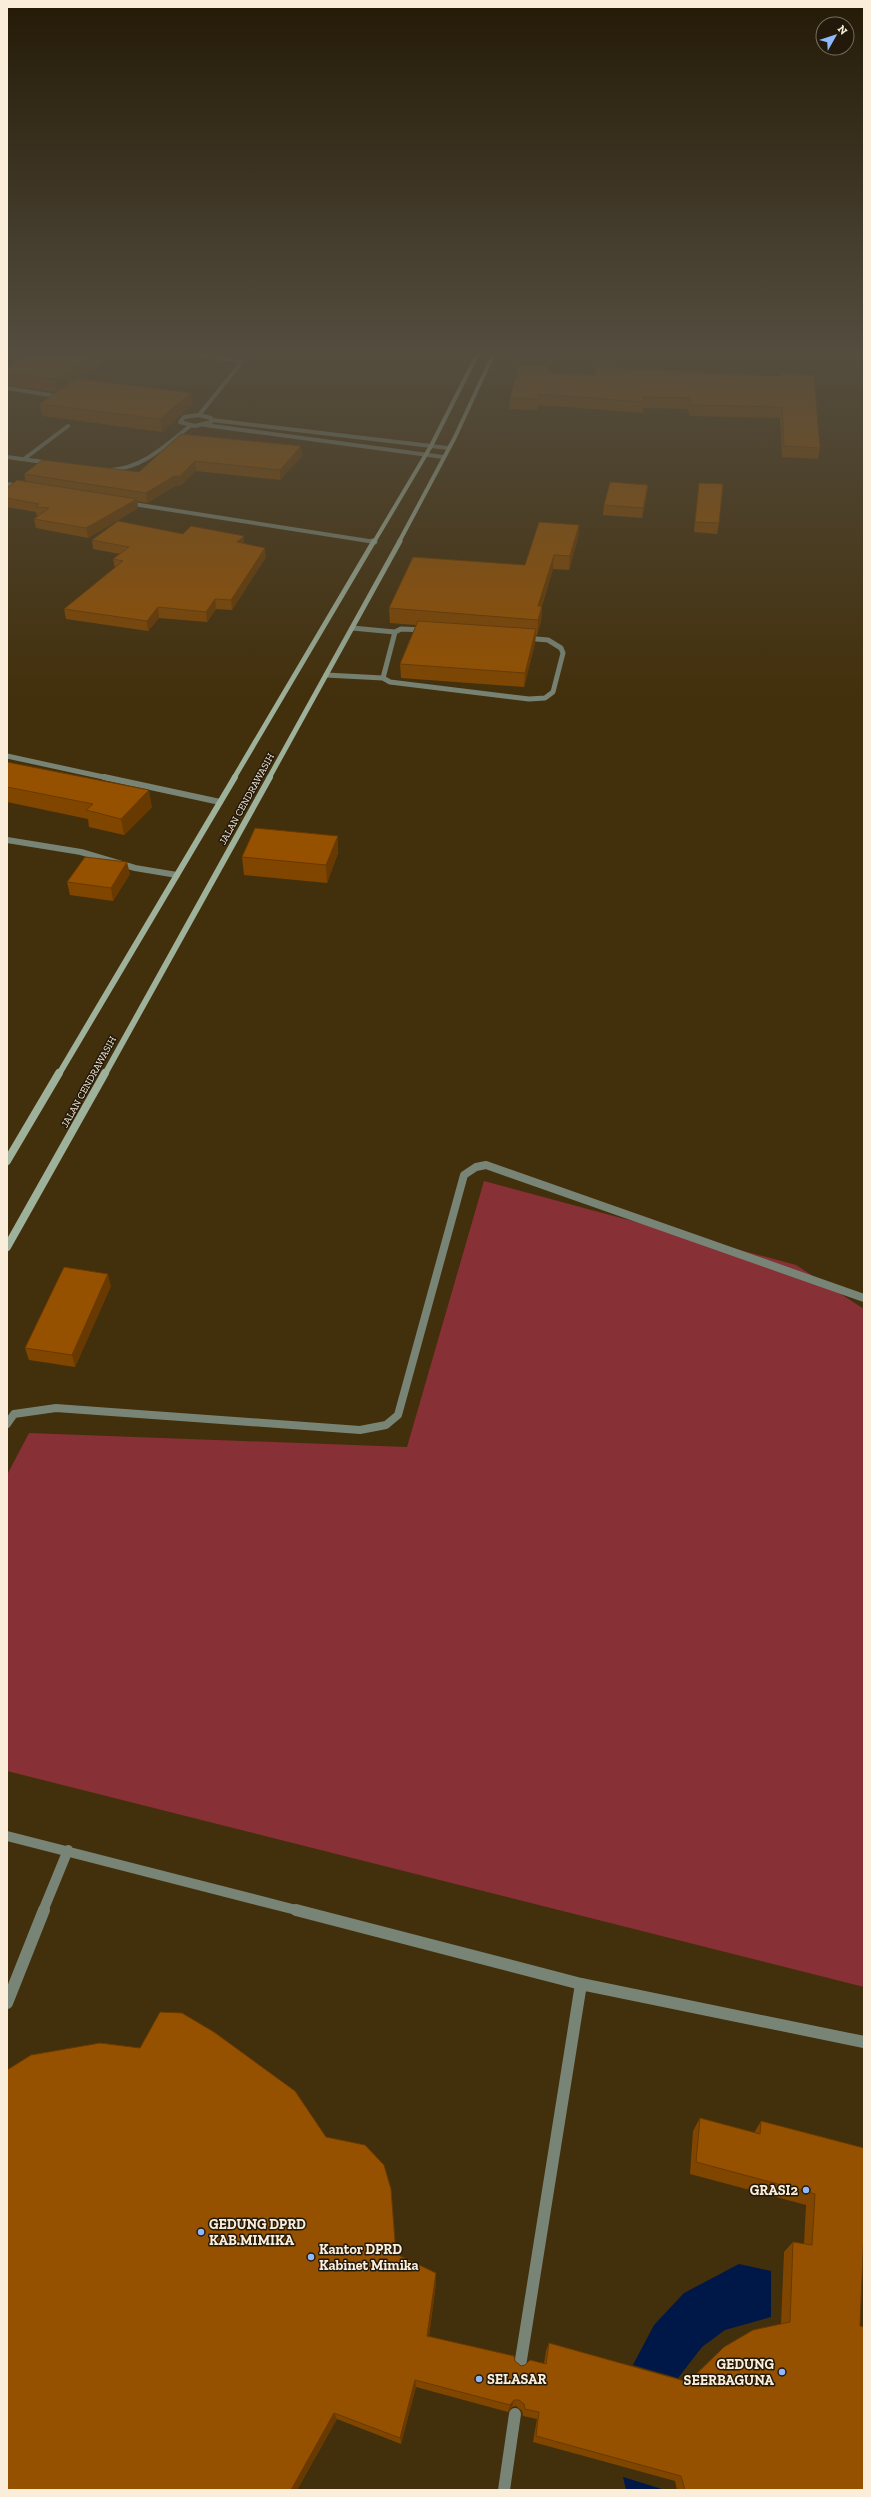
<svg xmlns="http://www.w3.org/2000/svg" width="871" height="2497" viewBox="0 0 871 2497" font-family="'Zilla Slab',serif">
	<rect width="100%" height="100%" fill="#422f0b"/>
	<path fill="#873035" d="M 484,1181 L 796,1265 L 864,1309 L 864,1987 L 7,1771 L 7,1475 L 29,1433 L 407,1447 Z"/>
	<path fill="#001848" d="M 739,2264 L 771,2271 L 771,2317 L 725,2330 L 702,2347 L 678,2378 L 633,2365 L 654,2325 L 684,2293 Z
		M 623,2477 L 665,2490 L 626,2490 Z"/>
	<g fill="none" stroke-linecap="round" stroke-linejoin="round">
		<path stroke="#788475" stroke-width="4" d="M 7,388 L 62,397
			M 199,415 L 211,418 L 211,422 L 195,426 L 180,422 L 184,417 Z
			M 199,415 L 242,362 L 200,355
			M 211,420 L 448,448
			M 205,425 L 443,457
			M 7,457 L 51,463
			M 24,459 L 68,426
			M 110,470 C 143,468 165,446 190,426"/>
		<path stroke="#788475" stroke-width="5" d="M 352,628 L 395,632 L 401,629 L 425,630
			M 395,632 L 383,678 L 390,682 L 529,699 L 545,698 L 553,692 L 563,653 L 561,648 L 548,640 L 525,638
			M 326,675 L 383,678"/>
		<path stroke="#788475" stroke-width="8" d="M 7,1424 L 14,1414 L 56,1408 L 360,1430 L 386,1425 L 398,1415 L 464,1175 L 476,1167 L 486,1165 L 864,1298"/>
		<path stroke="#788475" stroke-width="10" d="M 7,1836 L 300,1911
			M 43,1911 L 68,1850"/>
		<path stroke="#788475" stroke-width="12" d="M 296,1910 L 581,1984 L 864,2042
			M 7,2003 L 44,1910
			M 520,2366 L 581,1984
			M 504,2490 L 515,2414"/>
		<path stroke="#788475" stroke-width="4" d="M 7,484 L 21,486
			M 127,503 L 375,542"/>
		<path stroke="#788475" stroke-width="5" d="M 372,541 L 375,542
			M 7,756 L 108,778"/>
		<path stroke="#788475" stroke-width="6" d="M 104,777 L 220,802
			M 7,840 L 81,852 L 135,868 L 177,875"/>
		<path stroke="#9eb19a" stroke-width="4" d="M 374,542 L 431,446 L 477,355
			M 399,542 L 455,437 L 493,355"/>
		<path stroke="#9eb19a" stroke-width="5" d="M 234,778 L 374,541
			M 269,778 L 400,541"/>
		<path stroke="#9eb19a" stroke-width="6" d="M 59,1074 L 235,777
			M 105,1074 L 270,777"/>
		<path stroke="#9eb19a" stroke-width="8" d="M 7,1161 L 59,1073
			M 7,1247 L 105,1073"/>
	</g>
	<path fill="#804600" d="M 101,364 L 78,379 L 191,393 L 192,405 L 162,432 L 42,416 L 40,404 L 56,392 L 7,385 L 7,368 Z
		M 549,372 L 595,375 L 780,376 L 780,373 L 820,448 L 818,459 L 782,457 L 780,418 L 689,416 L 688,409 L 643,408 L 643,413 L 538,405 L 537,410 L 509,409 L 510,398 Z
		M 181,434 L 302,456 L 280,480 L 196,471 L 181,485 L 175,486 L 147,503 L 137,501 L 138,508 L 88,538 L 36,528 L 34,519 L 38,516 L 37,516 L 36,512 L 7,507 L 7,488 L 26,482 L 24,474 L 139,472 Z
		M 699,483 L 719,523 L 717,534 L 694,532 Z
		M 647,495 L 642,518 L 603,515 L 604,505 Z
		M 579,525 L 578,538 L 569,570 L 553,569 L 542,606 L 541,621 L 537,635 L 536,635 L 535,643 L 524,687 L 401,678 L 400,664 L 416,625 L 390,623 L 389,608 L 525,565 Z
		M 183,534 L 244,536 L 244,543 L 266,557 L 232,610 L 216,609 L 207,622 L 159,618 L 148,631 L 66,619 L 64,609 L 115,568 L 113,559 L 120,554 L 93,549 L 92,540 Z
		M 7,762 L 152,807 L 124,835 L 89,827 L 88,819 L 7,802 Z
		M 338,853 L 327,883 L 244,875 L 242,857 Z
		M 130,874 L 113,901 L 70,895 L 67,882 Z
		M 111,1286 L 75,1367 L 29,1360 L 25,1348 Z
		M 700,2118 L 754,2133 L 761,2121 L 864,2148 L 860,2326 L 864,2490 L 677,2490 L 675,2481 L 533,2442 L 537,2419 L 523,2416 L 522,2411 L 516,2406 L 512,2407 L 508,2412 L 416,2387 L 401,2444 L 337,2419 L 297,2490 L 396,2254 L 436,2283 L 429,2336 L 515,2361 L 521,2366 L 544,2364 L 546,2351 L 549,2343 L 688,2382 L 781,2324 L 784,2252 L 793,2242 L 804,2244 L 806,2205 L 690,2174 L 693,2131 Z"/>
	<path fill="#683900" d="M 94,355 L 100,355 L 101,364 L 57,392 L 55,379 Z
		M 191,393 L 192,405 L 162,432 L 160,419 Z
		M 301,446 L 302,456 L 280,480 L 280,470 Z
		M 195,461 L 196,471 L 181,485 L 175,486 L 147,503 L 146,493 L 174,476 Z
		M 648,485 L 647,495 L 642,518 L 643,508 Z
		M 137,499 L 138,508 L 88,538 L 86,528 Z
		M 579,525 L 578,538 L 569,570 L 570,556 Z
		M 244,536 L 244,546 L 237,542 Z
		M 265,548 L 266,557 L 232,610 L 231,600 Z
		M 554,555 L 553,569 L 537,620 L 538,606 Z
		M 215,599 L 216,609 L 207,622 L 206,612 Z
		M 542,606 L 541,621 L 537,635 L 538,620 Z
		M 158,607 L 159,618 L 148,631 L 147,621 Z
		M 536,629 L 535,643 L 524,687 L 525,673 Z
		M 149,790 L 152,807 L 124,835 L 121,819 Z
		M 338,836 L 338,853 L 327,883 L 326,865 Z
		M 127,862 L 130,874 L 113,901 L 111,888 Z
		M 108,1274 L 111,1286 L 75,1367 L 72,1355 Z
		M 436,2273 L 436,2283 L 428,2344 L 427,2336 Z
		M 415,2380 L 416,2387 L 401,2444 L 400,2438 Z
		M 514,2400 L 512,2407 L 508,2412 L 510,2405 Z
		M 334,2413 L 337,2419 L 297,2490 L 291,2490 Z"/>
	<path fill="#955100" stroke="#683900" d="M 28,355 L 94,355 L 55,379 L 7,372 L 7,368 Z
		M 519,365 L 549,366 L 548,372 L 595,375 L 596,367 L 781,376 L 780,373 L 814,375 L 820,448 L 784,446 L 782,407 L 690,405 L 690,398 L 643,397 L 644,402 L 538,394 L 538,399 L 510,398 Z
		M 76,378 L 191,393 L 160,419 L 40,404 Z
		M 181,434 L 301,446 L 280,470 L 195,461 L 180,476 L 174,476 L 146,493 L 24,474 L 42,460 L 139,472 Z
		M 17,480 L 137,499 L 86,528 L 34,519 L 49,508 L 35,507 L 39,504 L 7,498 L 7,488 Z
		M 610,482 L 648,485 L 643,508 L 604,505 Z
		M 699,483 L 723,484 L 719,523 L 695,522 Z
		M 118,521 L 183,534 L 191,526 L 244,536 L 237,542 L 265,548 L 231,600 L 215,599 L 206,612 L 158,607 L 147,621 L 64,609 L 123,561 L 113,559 L 129,547 L 92,540 Z
		M 539,522 L 579,525 L 570,556 L 554,555 L 538,606 L 542,606 L 538,620 L 389,608 L 413,557 L 525,565 Z
		M 418,621 L 536,629 L 525,673 L 400,664 Z
		M 7,762 L 149,790 L 121,819 L 86,810 L 93,804 L 7,787 Z
		M 255,828 L 338,836 L 326,865 L 242,857 Z
		M 85,857 L 127,862 L 111,888 L 67,882 Z
		M 64,1267 L 108,1274 L 72,1355 L 25,1348 Z
		M 160,2012 L 182,2013 L 214,2032 L 295,2091 L 326,2137 L 365,2145 L 384,2165 L 391,2189 L 396,2254 L 436,2273 L 427,2336 L 514,2356 L 515,2361 L 521,2366 L 525,2365 L 530,2360 L 546,2364 L 549,2343 L 688,2382 L 724,2347 L 753,2330 L 790,2322 L 793,2242 L 812,2245 L 815,2194 L 696,2162 L 700,2118 L 760,2134 L 761,2121 L 864,2148 L 864,2228 L 860,2326 L 864,2327 L 864,2490 L 685,2490 L 681,2476 L 536,2436 L 539,2412 L 525,2409 L 524,2404 L 519,2400 L 514,2400 L 510,2405 L 415,2380 L 400,2438 L 334,2413 L 291,2490 L 7,2490 L 7,2070 L 31,2055 L 100,2043 L 140,2048 Z"/>
	<linearGradient id="sky" x2="0" y2="1"><stop stop-color="#241a06"/><stop offset="0.5" stop-color="#544d3f"/><stop offset="1" stop-color="#544d3f" stop-opacity="0"/></linearGradient>
	<rect width="871" height="704" fill="url(#sky)"/>
	<g fill="#8fb8fd" stroke="#22190b" stroke-width="1.5">
		<circle cx="806" cy="2190" r="4"/>
		<circle cx="201" cy="2232" r="4"/>
		<circle cx="311" cy="2257" r="4"/>
		<circle cx="782" cy="2372" r="4"/>
		<circle cx="479" cy="2379" r="4"/>
	</g>
	<g text-anchor="middle" dominant-baseline="central" stroke-width="3" stroke-linejoin="round" paint-order="stroke">
		<g font-size="10" fill="#faeedb" stroke="#22190b">
			<text transform="translate(247 799) rotate(-61)">JALAN CENDRAWASIH</text>
			<text transform="translate(89 1082) rotate(-61)">JALAN CENDRAWASIH</text>
		</g>
		<g font-size="14" font-weight="bold" fill="#faeedb" stroke="#22190b" text-anchor="start">
			<text x="798" y="2190" text-anchor="end">GRASI2</text>
			<text x="209" y="2224">GEDUNG DPRD<tspan x="209" dy="16">KAB.MIMIKA</tspan></text>
			<text x="319" y="2249">Kantor DPRD<tspan x="319" dy="16">Kabinet Mimika</tspan></text>
			<text x="774" y="2364" text-anchor="end">GEDUNG<tspan x="774" dy="16">SEERBAGUNA</tspan></text>
			<text x="487" y="2379">SELASAR</text>
		</g>
	</g>
	<rect width="871" height="2497" fill="none" stroke="#faeedb" stroke-width="16"/>
	<g transform="translate(835 36) rotate(51)"><circle r="19" fill="#22190b" stroke="#786e5e"/>
	<path d="M0-3L7 15L0 10L-7 15Z" fill="#8fb8fd"/>
	<text y="-6" font-size="11" font-weight="bold" text-anchor="middle" fill="#faeedb">N</text>
	</g>
</svg>
